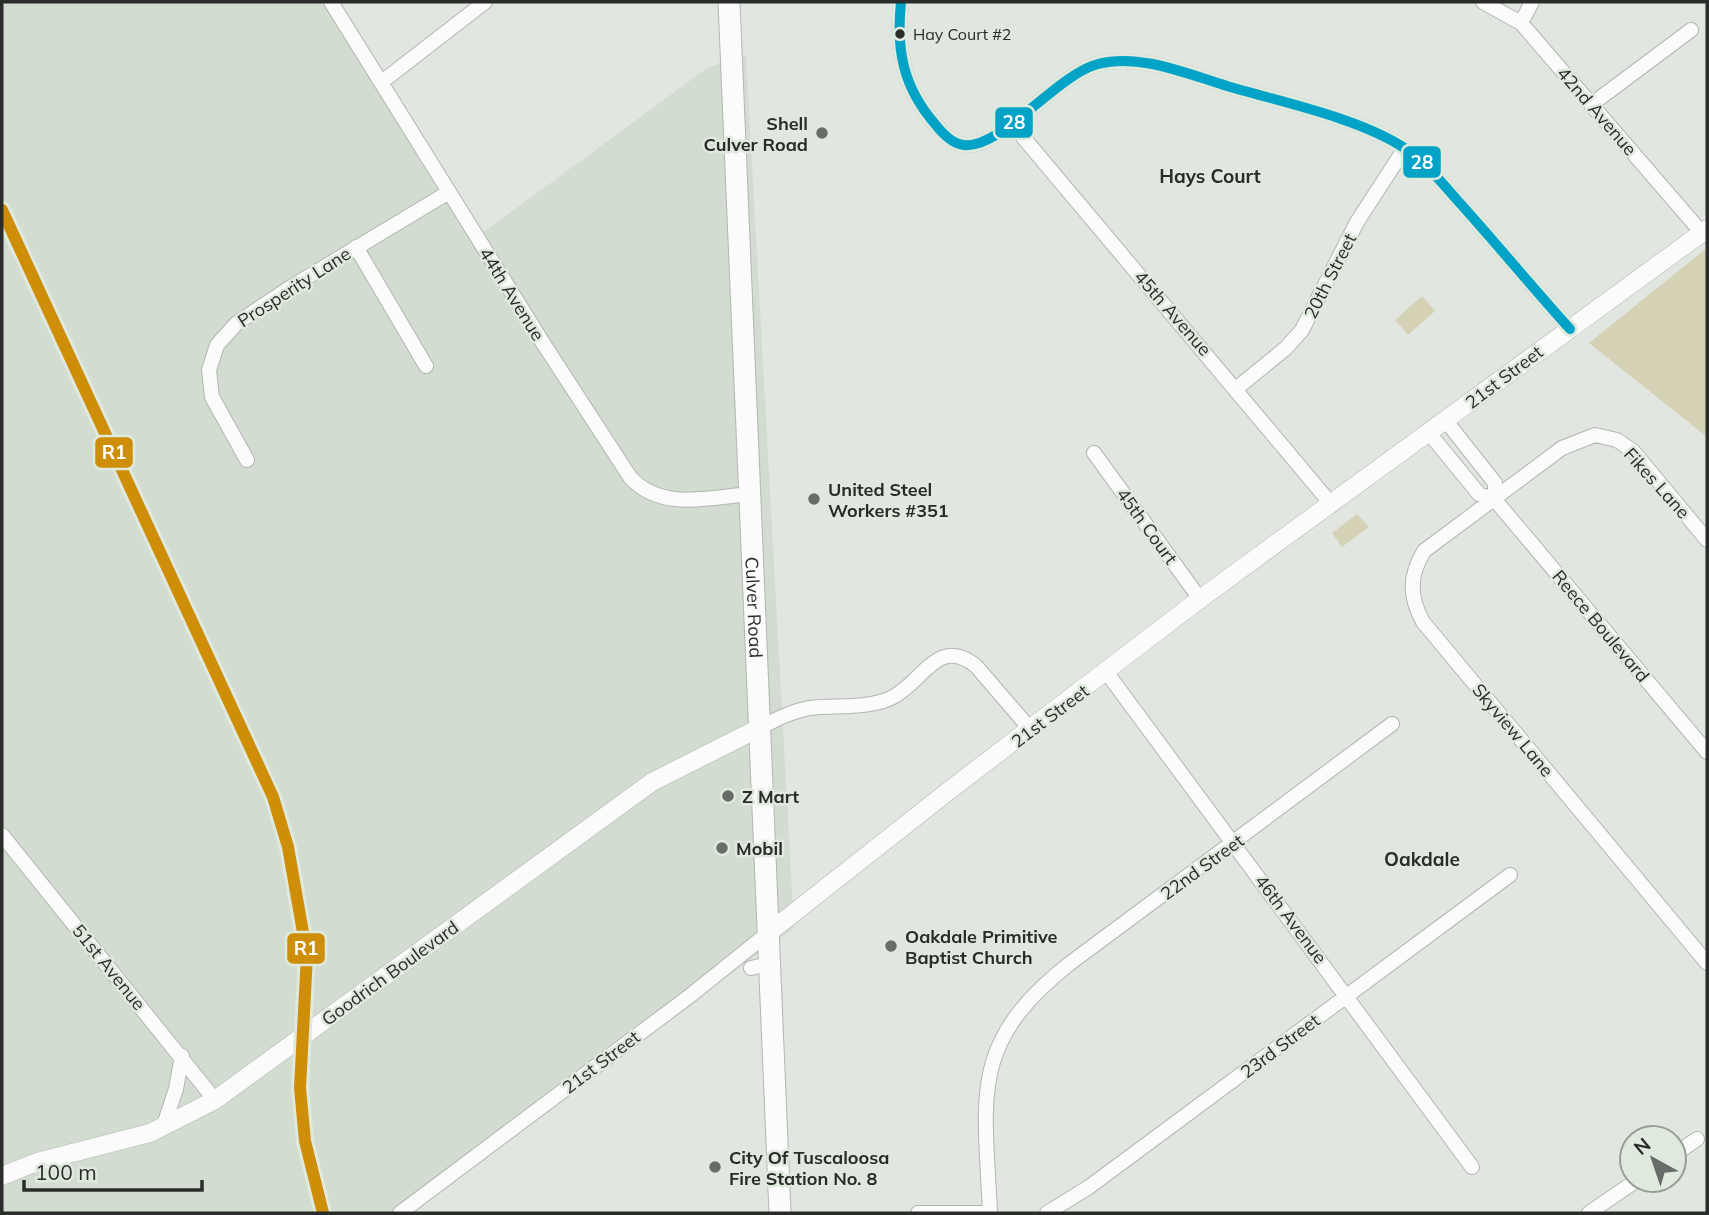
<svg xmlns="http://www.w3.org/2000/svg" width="1709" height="1215" viewBox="0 0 1709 1215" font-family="Mulish,sans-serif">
	<rect width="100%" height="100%" fill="#e1e6e1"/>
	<path fill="#d2dcd0" d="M 2,2 L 327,2 L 477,237 L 707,68 L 746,55 L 794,928 L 401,1213 L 2,1213 Z"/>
	<path fill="#d4d1b5" d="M 1707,248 L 1707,437 L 1589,343 Z
		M 1422,296 L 1435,311 L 1408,335 L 1395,320 Z
		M 1357,514 L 1369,527 L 1342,547 L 1332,533 Z"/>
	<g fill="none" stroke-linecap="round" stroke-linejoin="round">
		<defs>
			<path id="minor" d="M 331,2 L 543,343 L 630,477 C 660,511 708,498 749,494
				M 901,2 C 896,50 903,87 935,124 C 942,133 952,144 964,145 C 1001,149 1056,75 1098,64 C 1140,53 1187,74 1227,86 C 1281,102 1360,118 1406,149 C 1426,163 1442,183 1458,201 C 1496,243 1532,287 1570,329
				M 1483,2 L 1521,23 L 1702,233
				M 1521,23 L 1532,2
				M 383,81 L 485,2
				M 1592,104 L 1691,30
				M 1012,124 L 1332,505
				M 356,247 L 426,366
				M 1237,388 L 1286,348 L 1302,330 L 1357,222 L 1405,148
				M 1446,421 L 1495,483 L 1495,500
				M 1429,433 L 1479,494 L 1495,500 L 1707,752
				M 1094,453 L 1200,599
				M 247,460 L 212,397 L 209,370 L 217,345 L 237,323 L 291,287 L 449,192
				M 1707,540 L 1633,451 L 1617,440 L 1595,435 L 1562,448 L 1424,551 C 1409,576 1409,596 1423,622 L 1707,963
				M 1107,673 L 1472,1167
				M 759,728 C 775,720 792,711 810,708 C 836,705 867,709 891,698 C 923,683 937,635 976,666 L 1031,730
				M 2,835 L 215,1100
				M 751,968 L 769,964
				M 163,1128 L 176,1089 L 182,1056
				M 1674,1155 L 1697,1139
				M 400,1213 L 691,995 L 767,934
				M 918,1213 L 981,1213
				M 990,1213 C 985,1097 968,1044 1069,964 L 1392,724
				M 1047,1213 L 1089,1187 L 1510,875
				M 1589,1213 L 1637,1180"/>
			<path id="tertiary" d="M 767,934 L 951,789 L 1200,599 L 1707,229
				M 2,1176 L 37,1162 L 150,1133 L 215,1100 L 652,782 L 759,728"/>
			<g id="primary">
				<path id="s1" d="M 729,2 L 780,1213"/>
			</g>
		</defs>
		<use href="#minor" stroke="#b2b6b1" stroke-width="16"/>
		<use href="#tertiary" stroke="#b2b6b1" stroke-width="19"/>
		<use href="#primary" stroke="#b2b6b1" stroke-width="23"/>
		<use href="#minor" stroke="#fafbfa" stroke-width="14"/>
		<use href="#tertiary" stroke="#fafbfa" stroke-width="18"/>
		<use href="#primary" stroke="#fafbfa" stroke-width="21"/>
		<defs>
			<path id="bus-1" d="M 901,2 C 896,50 903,87 935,124 C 942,133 952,144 964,145 C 1001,149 1056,75 1098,64 C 1140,53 1187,74 1227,86 C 1281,102 1360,118 1406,149 C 1426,163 1442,183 1458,201 C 1496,243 1532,287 1570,329"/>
		</defs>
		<use href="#bus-1" stroke="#e0e9de" stroke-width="16"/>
		<use href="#bus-1" stroke="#02a3c6" stroke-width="10"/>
		<defs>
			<path id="rail-1" d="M 2,210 L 273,797 L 288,847 L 307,955 L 300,1088 L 305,1141 L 323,1213"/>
		</defs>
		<use href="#rail-1" stroke="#e0e9de" stroke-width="18"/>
		<use href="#rail-1" stroke="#ce8e08" stroke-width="12"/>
	</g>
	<circle fill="#292c28" stroke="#e0e9de" stroke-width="2.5" cx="900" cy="34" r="6"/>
	<g fill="#696d69" stroke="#e0e9de" stroke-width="2.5">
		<circle cx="822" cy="133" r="7"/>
		<circle cx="814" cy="499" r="7"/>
		<circle cx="728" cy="796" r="7"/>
		<circle cx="722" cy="848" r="7"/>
		<circle cx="891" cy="946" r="7"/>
		<circle cx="715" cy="1167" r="7"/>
	</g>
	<g text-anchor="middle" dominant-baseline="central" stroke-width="5" stroke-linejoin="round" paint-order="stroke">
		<g font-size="16" fill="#292c28" stroke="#e0e9de" text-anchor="start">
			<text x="913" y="34">Hay Court #2</text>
		</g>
		<g font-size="18" fill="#292c28" stroke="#e0e9de">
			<text transform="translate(1597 111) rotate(49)">42nd Avenue</text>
			<text transform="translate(1330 276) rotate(-63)">20th Street</text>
			<text transform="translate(294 287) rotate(-33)">Prosperity Lane</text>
			<text transform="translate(512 294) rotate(58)">44th Avenue</text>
			<text transform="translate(1173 313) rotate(49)">45th Avenue</text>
			<text transform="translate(1504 377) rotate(-37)">21st Street</text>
			<text transform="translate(1657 483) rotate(48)">Fikes Lane</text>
			<text transform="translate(1147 526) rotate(54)">45th Court</text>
			<text stroke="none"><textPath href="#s1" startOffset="606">Culver Road</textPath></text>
			<text transform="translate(1601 626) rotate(50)">Reece Boulevard</text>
			<text transform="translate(1050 716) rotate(-37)">21st Street</text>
			<text transform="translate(1513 730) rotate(50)">Skyview Lane</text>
			<text transform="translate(1202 867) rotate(-36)">22nd Street</text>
			<text transform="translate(1291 919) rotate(53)">46th Avenue</text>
			<text transform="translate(109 967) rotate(51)">51st Avenue</text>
			<text transform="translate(390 973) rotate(-36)">Goodrich Boulevard</text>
			<text transform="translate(1280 1046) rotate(-37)">23rd Street</text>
			<text transform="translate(601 1062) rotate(-37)">21st Street</text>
		</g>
		<g font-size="18" font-weight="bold" fill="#292c28" stroke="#e0e9de" text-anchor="start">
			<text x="808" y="123" text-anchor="end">Shell<tspan x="808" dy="21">Culver Road</tspan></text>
			<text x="828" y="489">United Steel<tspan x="828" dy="21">Workers #351</tspan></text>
			<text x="742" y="796">Z Mart</text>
			<text x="736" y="848">Mobil</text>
			<text x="905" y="936">Oakdale Primitive<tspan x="905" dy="21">Baptist Church</tspan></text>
			<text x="729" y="1157">City Of Tuscaloosa<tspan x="729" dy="21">Fire Station No. 8</tspan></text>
		</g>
		<g font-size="19" font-weight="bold" fill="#292c28" stroke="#e0e9de">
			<text x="1210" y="176">Hays Court</text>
			<text x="1422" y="859">Oakdale</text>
		</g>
	</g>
	<g stroke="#e0e9de" stroke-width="2.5">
		<rect x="994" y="106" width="40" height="33" rx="7" fill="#02a3c6"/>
		<rect x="1402" y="145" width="40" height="34" rx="7" fill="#02a3c6"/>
		<rect x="94" y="436" width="40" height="33" rx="7" fill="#ce8e08"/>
		<rect x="286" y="932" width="40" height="33" rx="7" fill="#ce8e08"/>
	</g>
	<g font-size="19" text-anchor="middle" font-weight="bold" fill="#fff">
		<text x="1014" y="129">28</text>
		<text x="1422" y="169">28</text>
		<text x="114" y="459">R1</text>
		<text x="306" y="955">R1</text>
	</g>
	<rect width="1709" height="1215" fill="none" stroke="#292c28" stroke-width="7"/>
	<g transform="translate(1653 1159) rotate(320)"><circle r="33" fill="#e0e9de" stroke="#979d95" stroke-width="2"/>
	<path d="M0-5L12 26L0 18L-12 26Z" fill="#696d69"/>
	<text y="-10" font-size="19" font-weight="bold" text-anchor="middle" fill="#292c28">N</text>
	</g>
	<path d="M24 1180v10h178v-10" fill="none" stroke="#292c28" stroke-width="3.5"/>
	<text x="35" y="1180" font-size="21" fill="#292c28" stroke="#e0e9de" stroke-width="5" paint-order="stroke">100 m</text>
</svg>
